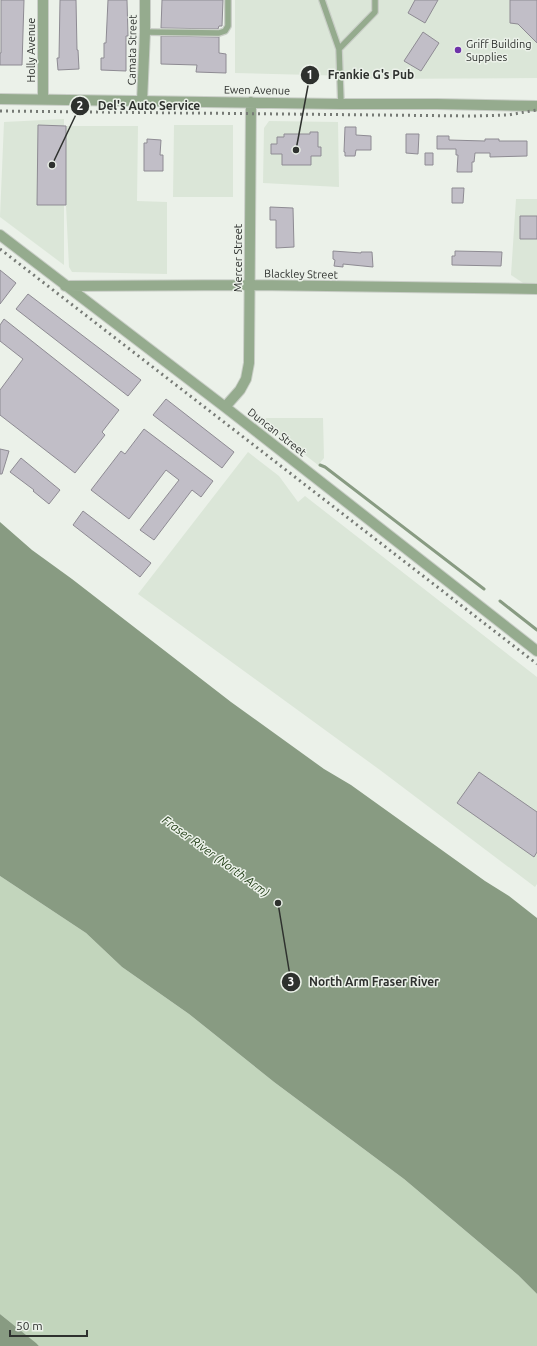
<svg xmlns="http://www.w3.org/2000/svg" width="537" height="1346" viewBox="0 0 537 1346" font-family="Ubuntu,sans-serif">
	<rect width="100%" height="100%" fill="#ebf1e9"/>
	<path fill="#dbe6d8" d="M 235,0 L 537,0 L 537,78 L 365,79 L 352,76 L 235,73 Z
		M 64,119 L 64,265 L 0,217 L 4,122 Z
		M 269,121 L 338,122 L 339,187 L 263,183 L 264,128 Z
		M 174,125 L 233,125 L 233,197 L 173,197 Z
		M 66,126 L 138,126 L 137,201 L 167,202 L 167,274 L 72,272 L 69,267 L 66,205 Z
		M 516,199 L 537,199 L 537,284 L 523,283 L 511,275 Z
		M 266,418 L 323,418 L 324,458 L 318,465 L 264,423 Z
		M 248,452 L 279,476 L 298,502 L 305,496 L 537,677 L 537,884 L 535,887 L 380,770 L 138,594 Z"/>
	<path fill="#c2d5bc" d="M 0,876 L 86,933 L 122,967 L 189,1014 L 274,1082 L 404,1179 L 518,1275 L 537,1294 L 537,1346 L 39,1346 L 0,1314 Z"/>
	<path fill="#889b82" d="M 0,522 L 32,550 L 72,579 L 231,702 L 324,769 L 351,785 L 485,881 L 509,896 L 537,918 L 537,1294 L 518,1275 L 404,1179 L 274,1082 L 189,1014 L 122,967 L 86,933 L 0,876 Z
		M 0,1314 L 36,1343 L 39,1346 L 0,1346 Z"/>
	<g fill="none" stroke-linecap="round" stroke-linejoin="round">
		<path stroke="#889b82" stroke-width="3" d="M 320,465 L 325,467 L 484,589
			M 500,601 L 537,630"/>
	</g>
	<path fill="#c1bec7" stroke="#8e8b93" d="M 1,0 L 24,0 L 22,65 L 0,65 L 0,53 L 1,53 Z
		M 60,0 L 76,0 L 77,50 L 78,50 L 79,69 L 58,70 L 57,58 L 59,58 Z
		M 108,0 L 127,0 L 128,36 L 126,36 L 126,71 L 101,70 L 101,58 L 104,58 L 104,43 L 106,43 Z
		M 162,0 L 223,0 L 222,26 L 219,26 L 218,29 L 161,28 Z
		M 415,0 L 438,0 L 425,23 L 408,13 Z
		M 510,0 L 537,0 L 537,43 L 518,24 L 510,23 Z
		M 423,32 L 439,43 L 421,71 L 404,61 Z
		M 161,36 L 219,37 L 219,53 L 226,54 L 226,73 L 196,72 L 197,65 L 161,64 Z
		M 38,125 L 66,126 L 66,205 L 37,205 Z
		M 345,127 L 356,127 L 356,135 L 371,136 L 371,150 L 356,150 L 355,156 L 345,156 L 345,152 L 344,152 Z
		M 310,132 L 318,132 L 318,147 L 321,147 L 321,156 L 311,156 L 311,165 L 282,165 L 282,154 L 271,154 L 271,144 L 277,144 L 277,137 L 284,137 L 284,134 L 310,134 Z
		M 406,134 L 419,134 L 418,154 L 406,153 Z
		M 437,136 L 449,136 L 449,140 L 485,141 L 485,139 L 499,139 L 499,141 L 527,141 L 527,156 L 490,157 L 490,153 L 475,153 L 474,162 L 472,162 L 472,172 L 457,172 L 458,155 L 456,155 L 456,149 L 437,149 Z
		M 147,139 L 161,140 L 160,155 L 163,155 L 163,171 L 144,171 L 144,143 L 147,143 Z
		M 425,153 L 433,153 L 433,165 L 425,165 Z
		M 452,188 L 464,188 L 463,203 L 452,203 Z
		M 270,207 L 293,208 L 294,247 L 276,248 L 276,220 L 270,220 Z
		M 520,216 L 537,216 L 537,239 L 520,239 Z
		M 333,251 L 361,253 L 361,252 L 372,252 L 373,267 L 343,264 L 343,267 L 334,266 L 335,260 L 333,259 Z
		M 455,251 L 502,252 L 501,266 L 452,265 L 452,256 L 455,256 Z
		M 0,270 L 16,283 L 0,304 Z
		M 28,294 L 141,380 L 128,396 L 16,309 Z
		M 4,319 L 119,410 L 102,432 L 105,435 L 75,473 L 0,415 L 0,390 L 23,359 L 0,341 L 0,325 Z
		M 166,399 L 234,452 L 222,468 L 153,415 Z
		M 144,429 L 213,481 L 201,497 L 192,490 L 154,540 L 140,530 L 179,480 L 166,470 L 129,519 L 91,490 L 121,451 L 125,454 Z
		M 0,449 L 9,451 L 2,474 L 0,474 Z
		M 21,458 L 60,490 L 49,504 L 33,491 L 34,490 L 10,472 Z
		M 83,511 L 151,563 L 140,577 L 73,525 Z
		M 479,772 L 537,812 L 537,852 L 534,857 L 457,803 Z"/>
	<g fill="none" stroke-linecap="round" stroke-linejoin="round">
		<defs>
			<path id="service" d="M 322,0 L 339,49
				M 145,32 L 219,33 L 225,31 L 228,26 L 228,0
				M 341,104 L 339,49 L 375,12 L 375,0"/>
			<path id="minor" d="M 0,99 L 341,104 L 437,104 L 537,106
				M 43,99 L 43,0
				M 142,101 L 145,32 L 145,0
				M 0,235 L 225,407 L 537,651
				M 65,286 L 250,285 L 537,289
				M 225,407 L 240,390 L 246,379 L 249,363 L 251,102"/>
		</defs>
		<use href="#service" stroke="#c9cec7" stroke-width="8"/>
		<use href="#minor" stroke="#c9cec7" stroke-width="12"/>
		<use href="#service" stroke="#95ab8e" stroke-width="5.5"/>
		<use href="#minor" stroke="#95ab8e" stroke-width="10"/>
		<path stroke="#767a75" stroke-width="3" stroke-dasharray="2 4" stroke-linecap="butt" d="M 0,111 L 473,116 L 508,115 L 537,110
			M 0,249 L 537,664"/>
	</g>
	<circle fill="#6e33a9" stroke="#ebf1e9" stroke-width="1.5" cx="458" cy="50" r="4"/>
	<g text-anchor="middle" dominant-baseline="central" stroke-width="3" stroke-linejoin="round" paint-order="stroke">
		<g font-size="11" fill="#2e312e" stroke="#ebf1e9" text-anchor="start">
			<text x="466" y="44">Griff Building<tspan x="466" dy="13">Supplies</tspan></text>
		</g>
		<g font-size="11" fill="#2e312e" stroke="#ebf1e9">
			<text transform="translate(31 50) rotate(-90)">Holly Avenue</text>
			<text transform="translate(132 50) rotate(-89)">Camata Street</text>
			<text transform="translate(257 90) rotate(1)">Ewen Avenue</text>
			<text transform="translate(238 258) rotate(-90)">Mercer Street</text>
			<text transform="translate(301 274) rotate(1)">Blackley Street</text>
			<text transform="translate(277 432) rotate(38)">Duncan Street</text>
		</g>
		<g font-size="12" font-style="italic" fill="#25411a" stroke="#ebf1e9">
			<text transform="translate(216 856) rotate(36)">Fraser River (North Arm)</text>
		</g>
	</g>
	<path fill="none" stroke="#2e312e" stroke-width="1.5" d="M296 150L310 75M52 165L80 106M278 903L291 982"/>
	<g fill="#2e312e" stroke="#ebf1e9" stroke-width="1.5">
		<circle cx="296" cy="150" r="4"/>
		<circle cx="52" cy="165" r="4"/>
		<circle cx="278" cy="903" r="4"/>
		<circle cx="310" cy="75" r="10"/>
		<circle cx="80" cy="106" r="10"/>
		<circle cx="291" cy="982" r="10"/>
	</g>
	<g font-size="12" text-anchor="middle" font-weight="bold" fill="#fff">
		<text x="310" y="79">1</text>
		<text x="80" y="110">2</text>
		<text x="291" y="986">3</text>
	</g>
	<g font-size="12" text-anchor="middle" font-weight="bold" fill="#2e312e" stroke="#ebf1e9" stroke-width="3" stroke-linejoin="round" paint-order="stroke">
		<text x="371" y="79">Frankie G's Pub</text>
		<text x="149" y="110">Del's Auto Service</text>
		<text x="374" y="986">North Arm Fraser River</text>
	</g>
	<path d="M10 1330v6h77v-6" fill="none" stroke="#2e312e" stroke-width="2"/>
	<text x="16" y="1330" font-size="12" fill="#2e312e" stroke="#ebf1e9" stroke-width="3" paint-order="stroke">50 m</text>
</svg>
